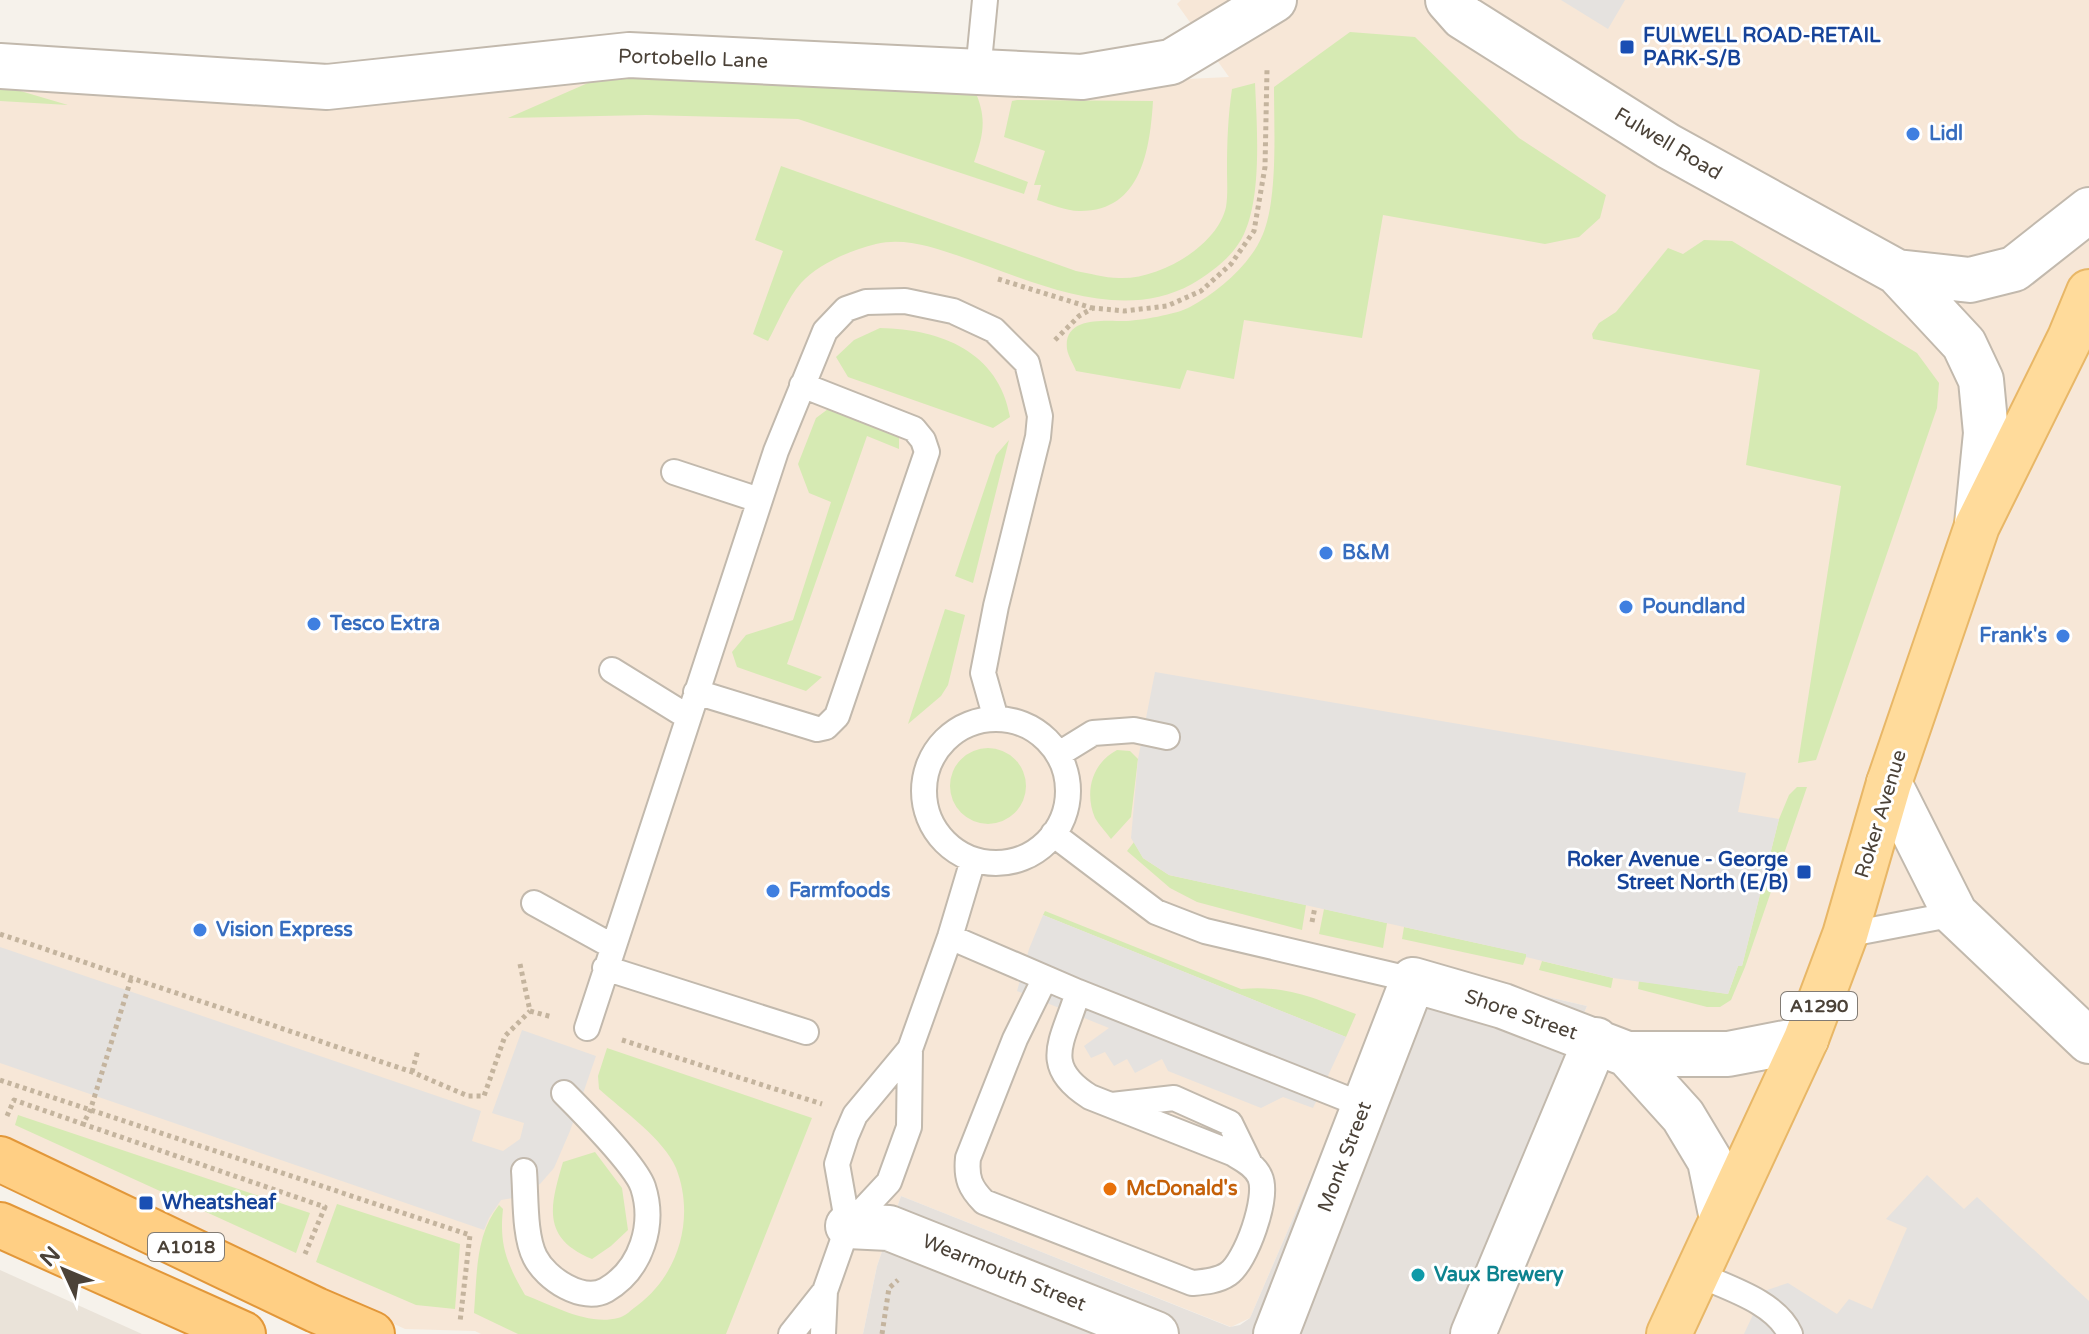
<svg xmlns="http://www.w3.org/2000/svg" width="2089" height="1334" viewBox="0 0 2089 1334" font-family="'Varela Round',sans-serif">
	<rect width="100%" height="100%" fill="#f6f2eb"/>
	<path fill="#eae3d9" d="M 0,1270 L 142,1334 L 0,1334 Z"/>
	<path fill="#f7e7d7" d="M 1181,0 L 2089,0 L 2089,1334 L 1450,1334 L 1587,1006 L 1403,964 L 1250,1318 L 1231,1327 L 901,1196 L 877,1266 L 863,1334 L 481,1334 L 475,1331 L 405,1329 L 0,1142 L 0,79 L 613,72 L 1145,81 L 1229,77 L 1177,4 Z"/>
	<path fill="#e6e1dc" d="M 1403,964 L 1587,1006 L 1450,1334 L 863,1334 L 877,1266 L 901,1196 L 1230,1327 L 1240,1325 L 1250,1318 Z"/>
	<path fill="#d6eab3" d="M 1350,32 L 1415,37 L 1519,138 L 1606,195 L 1600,218 L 1579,237 L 1545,244 L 1383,215 L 1362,338 L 1244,320 L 1234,379 L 1187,370 L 1180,389 L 1076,371 C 1074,365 1068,356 1067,349 C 1063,316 1105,321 1124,321 C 1138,321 1178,314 1190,307 C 1218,292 1251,264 1263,234 C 1278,198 1274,127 1274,87 Z
		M 613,72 L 974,89 C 987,117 984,133 974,162 L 1028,182 L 1024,194 L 798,119 L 646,115 L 508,118 Z
		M 1255,83 C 1257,127 1262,195 1244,234 C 1234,256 1212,272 1192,284 C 1118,325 1031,280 959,256 C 933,247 903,237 876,244 C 851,250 818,264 801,283 C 787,299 778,323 768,341 L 753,334 L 783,251 L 755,240 L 781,166 L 1076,271 C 1089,273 1104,278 1119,278 C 1158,280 1217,247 1226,207 C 1228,195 1227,181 1227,170 C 1227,142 1228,116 1232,89 Z
		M 0,85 L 68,105 L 0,101 Z
		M 1017,100 L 1153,101 C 1150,148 1142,212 1079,211 C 1066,211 1050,204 1037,200 L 1041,185 L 1034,185 L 1045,151 L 1004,137 L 1012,101 Z
		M 1704,240 L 1732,241 L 1917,353 L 1939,383 L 1937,408 L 1816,760 L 1798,763 L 1841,486 L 1746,465 L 1760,370 L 1593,339 L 1592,334 L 1599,323 L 1616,312 L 1668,248 L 1683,254 Z
		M 880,328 C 941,329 999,352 1010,417 L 993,428 L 848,377 L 836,357 L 854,340 Z
		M 828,409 L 835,409 L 889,427 L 899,438 L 899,449 L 867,436 L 787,664 L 822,677 L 806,691 L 737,667 L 732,652 L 746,635 L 793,620 L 831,502 L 809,493 L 798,464 L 816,418 Z
		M 1009,440 L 973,583 L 955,576 L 996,455 Z
		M 945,609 L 965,615 L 948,685 L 941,696 L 908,724 Z
		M950 786a38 38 0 1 1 76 0a38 38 0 1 1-76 0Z
		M 1117,750 L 1130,751 L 1138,759 L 1131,817 L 1111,839 C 1106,832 1099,825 1095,818 C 1084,792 1092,763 1117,750 Z
		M 1797,787 L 1807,787 L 1745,967 L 1731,1000 L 1720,1007 L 1707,1007 L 1638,989 L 1639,981 L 1728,994 L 1738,966 L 1742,966 L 1779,819 L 1789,795 Z
		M 1134,842 L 1143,858 L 1169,875 L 1306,905 L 1302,930 L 1197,902 L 1170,888 L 1127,851 Z
		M 1324,909 L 1387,923 L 1383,948 L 1319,934 Z
		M 1045,911 L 1241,989 C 1288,985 1313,998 1356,1014 L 1346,1037 L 1043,915 Z
		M 1404,927 L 1527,954 L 1523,965 L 1402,939 Z
		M 1542,961 L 1613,978 L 1611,988 L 1539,970 Z
		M 607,1048 L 812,1118 L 726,1334 L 518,1334 L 474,1313 C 477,1276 475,1235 499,1205 L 503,1209 C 499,1245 507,1264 525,1295 C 552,1305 588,1326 618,1318 C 625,1317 632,1309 638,1305 C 680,1273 695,1216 676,1168 C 664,1139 622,1110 599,1089 L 598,1076 Z
		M 18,1115 L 310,1213 L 296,1253 L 15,1125 Z
		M 595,1152 L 622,1188 L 628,1230 L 611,1246 L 592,1259 C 541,1238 550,1206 563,1162 Z
		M 337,1204 L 460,1244 L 455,1309 L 416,1305 L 316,1262 Z"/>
	<path fill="#e5e2df" d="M 1561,0 L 1625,0 L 1608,29 Z
		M 1155,672 L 1746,773 L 1738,812 L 1779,819 L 1742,966 L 1738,966 L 1728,994 L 1613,978 L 1526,957 L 1526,954 L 1169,875 L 1143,858 L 1131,838 L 1138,759 Z
		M 1043,915 L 1346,1037 L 1313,1108 L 1283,1097 L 1261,1108 L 1168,1071 L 1162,1059 L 1135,1073 L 1127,1059 L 1114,1066 L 1105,1052 L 1091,1058 L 1084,1046 L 1109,1028 L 1017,991 L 1029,949 Z
		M 0,947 L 481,1111 L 472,1141 L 503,1151 L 520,1139 L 524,1123 L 492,1113 L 522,1030 L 596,1056 L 570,1131 L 554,1168 L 540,1184 L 513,1198 L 501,1200 L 489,1218 L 484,1230 L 0,1063 Z
		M 1927,1175 L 1964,1209 L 1977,1197 L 2089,1301 L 2089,1334 L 1744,1334 L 1764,1291 L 1788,1283 L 1837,1314 L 1849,1299 L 1872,1309 L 1907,1228 L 1886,1219 Z"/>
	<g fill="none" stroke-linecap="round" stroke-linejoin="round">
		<defs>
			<path id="service" d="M 978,72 L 985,0
				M 674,472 L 759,500
				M 612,670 L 688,717
				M 696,692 L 817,729 L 826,727 L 837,716 L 927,452 L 923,440 L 914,429 L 802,385
				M924 791a72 72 0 1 1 144 0a72 72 0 1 1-144 0Z
				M 1059,754 L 1093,733 L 1134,730 L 1167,737
				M 1053,834 L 1156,912 L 1205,931 L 1413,980
				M 534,903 L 612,946
				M 1845,935 L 1955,914
				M 950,937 L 1078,992 L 1365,1106
				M 605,968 L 806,1032
				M 1045,978 L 1015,1039 L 968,1158 C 966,1178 970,1188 984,1202 L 1192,1283 C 1204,1282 1218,1281 1228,1274 C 1246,1262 1269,1197 1260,1177 C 1255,1165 1242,1159 1232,1153 L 1090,1097 C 1039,1065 1064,1040 1078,992
				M 587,1028 L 776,451 L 825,331 L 846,309 L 866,302 L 905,301 L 953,311 L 994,330 L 1027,363 L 1040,416 L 1038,437 L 996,606 L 983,673 L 996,719
				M 1112,1105 L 1174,1098 L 1230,1123 L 1249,1162
				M 524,1171 C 526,1195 524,1236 535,1257 C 546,1279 583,1303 606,1290 C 642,1269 655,1224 643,1187 C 636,1166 582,1111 564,1093
				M 848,1226 L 837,1164 L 846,1136 L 855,1115 L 910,1049
				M 1697,1274 C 1728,1288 1776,1302 1790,1334
				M 791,1334 L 825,1291
				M 823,1334 L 825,1291 L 848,1226 L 889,1182 L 909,1127 L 910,1049 L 950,937 L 973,860"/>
			<path id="minor" d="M 0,66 L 327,87 L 629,55 L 1082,77 L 1171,62 L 1274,0
				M 1889,783 L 1955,914 L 2089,1041
				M 1627,1054 L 1683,1116 L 1710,1161 L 1722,1219
				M 848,1226 L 889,1228 L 1156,1334
				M 1276,1334 L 1413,980 L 1503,1006 L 1627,1054 L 1728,1054 L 1806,1039
				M 1473,1334 L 1596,1040"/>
			<path id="tertiary" d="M 1448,0 L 1463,17 L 1668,146 L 1897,272 L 1964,344 L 1981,380 L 1986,433 L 1977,524
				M 1897,272 L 1970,280 L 2014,269 L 2089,210"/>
			<path id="primary" d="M 1669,1334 L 1806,1039 L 1845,935 L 1889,783 L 1977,526 L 2070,338 L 2089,292"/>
			<path id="trunk" d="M 0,1159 L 316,1310 L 372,1334
				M 0,1225 L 243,1334"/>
		</defs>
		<use href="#service" stroke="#c2b9ad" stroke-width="28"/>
		<use href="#minor" stroke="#c2b9ad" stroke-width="48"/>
		<use href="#tertiary" stroke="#c2b9ad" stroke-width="48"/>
		<use href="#primary" stroke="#e8b767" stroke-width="48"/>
		<use href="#trunk" stroke="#e29739" stroke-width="48"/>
		<path stroke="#c4b49e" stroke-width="5" stroke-dasharray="4 4" stroke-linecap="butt" d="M 998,279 L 1092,308
			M 1055,340 L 1079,316 L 1093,308 L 1124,311 L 1167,306 L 1201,291 L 1231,264 L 1254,231 L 1265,167 L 1267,70
			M 1312,922 L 1315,907
			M 0,934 L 412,1072 L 468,1096 L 484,1096 L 505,1036 L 530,1011
			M 520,964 L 530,1011
			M 131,979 L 90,1111 L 83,1124 L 325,1207 L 305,1254
			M 530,1011 L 552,1017
			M 622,1040 L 822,1104
			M 412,1072 L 418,1050
			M 0,1080 L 470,1235 L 460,1322
			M 7,1116 L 14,1100 L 83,1124
			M 882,1334 L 889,1288 L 898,1280"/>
		<use href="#service" stroke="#fff" stroke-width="24"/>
		<use href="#minor" stroke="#fff" stroke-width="44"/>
		<use href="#tertiary" stroke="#fff" stroke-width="44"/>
		<use href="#primary" stroke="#ffdb9b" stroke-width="44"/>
		<use href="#trunk" stroke="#ffcf84" stroke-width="44"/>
	</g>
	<g fill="#1a4fb4" stroke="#fff" stroke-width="3">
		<rect x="1619" y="39" width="16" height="16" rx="4"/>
		<rect x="1796" y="864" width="16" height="16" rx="4"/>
		<rect x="138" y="1195" width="16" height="16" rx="4"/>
	</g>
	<g fill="#3f7fe0" stroke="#fff" stroke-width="3">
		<circle cx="1913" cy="134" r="8"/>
		<circle cx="1326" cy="553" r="8"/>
		<circle cx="1626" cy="607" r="8"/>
		<circle cx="314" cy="624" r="8"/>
		<circle cx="2063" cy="636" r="8"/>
		<circle cx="773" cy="891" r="8"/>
		<circle cx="200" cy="930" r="8"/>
	</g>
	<circle fill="#e8710a" stroke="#fff" stroke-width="3" cx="1110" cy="1189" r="8"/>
	<circle fill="#0f9aa8" stroke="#fff" stroke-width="3" cx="1418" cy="1275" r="8"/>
	<g text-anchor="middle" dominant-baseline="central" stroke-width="6" stroke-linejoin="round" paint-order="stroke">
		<g fill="#fff" stroke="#817b74" stroke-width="2">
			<rect x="1781" y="992" width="76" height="28" rx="6"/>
			<rect x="148" y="1233" width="76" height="28" rx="6"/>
		</g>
		<g font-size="18" font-weight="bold" fill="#4b4238">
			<text x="1819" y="1006">A1290</text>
			<text x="186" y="1247">A1018</text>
		</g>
		<g font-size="20" font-weight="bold" fill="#164399" stroke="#fff" text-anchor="start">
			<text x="1643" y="36">FULWELL ROAD-RETAIL<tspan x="1643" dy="23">PARK-S/B</tspan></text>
			<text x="1788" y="860" text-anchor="end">Roker Avenue - George<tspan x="1788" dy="23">Street North (E/B)</tspan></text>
			<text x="162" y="1203">Wheatsheaf</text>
		</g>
		<g font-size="20" fill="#4b4238" stroke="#fff">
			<text transform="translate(693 59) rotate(2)">Portobello Lane</text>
			<text transform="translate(1668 144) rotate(31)">Fulwell Road</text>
			<text transform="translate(1881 814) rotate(-73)">Roker Avenue</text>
			<text transform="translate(1521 1015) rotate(19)">Shore Street</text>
			<text transform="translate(1345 1157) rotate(-69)">Monk Street</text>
			<text transform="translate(1004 1273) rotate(22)">Wearmouth Street</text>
		</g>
		<g font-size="20" font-weight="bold" fill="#366cbe" stroke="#fff" text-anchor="start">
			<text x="1929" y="134">Lidl</text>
			<text x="1342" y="553">B&amp;M</text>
			<text x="1642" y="607">Poundland</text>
			<text x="330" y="624">Tesco Extra</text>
			<text x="2047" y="636" text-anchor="end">Frank's</text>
			<text x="789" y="891">Farmfoods</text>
			<text x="216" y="930">Vision Express</text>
		</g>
		<g font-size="20" font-weight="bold" fill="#c56008" stroke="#fff" text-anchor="start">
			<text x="1126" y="1189">McDonald's</text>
		</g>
		<g font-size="20" font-weight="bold" fill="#0d838f" stroke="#fff" text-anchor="start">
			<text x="1434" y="1275">Vaux Brewery</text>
		</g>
	</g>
	<g transform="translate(64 1270) rotate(314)" stroke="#ffffff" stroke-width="6" paint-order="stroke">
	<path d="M0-6L14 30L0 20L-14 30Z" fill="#4b4238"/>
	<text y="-12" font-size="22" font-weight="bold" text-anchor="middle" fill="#4b4238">N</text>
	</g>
</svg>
